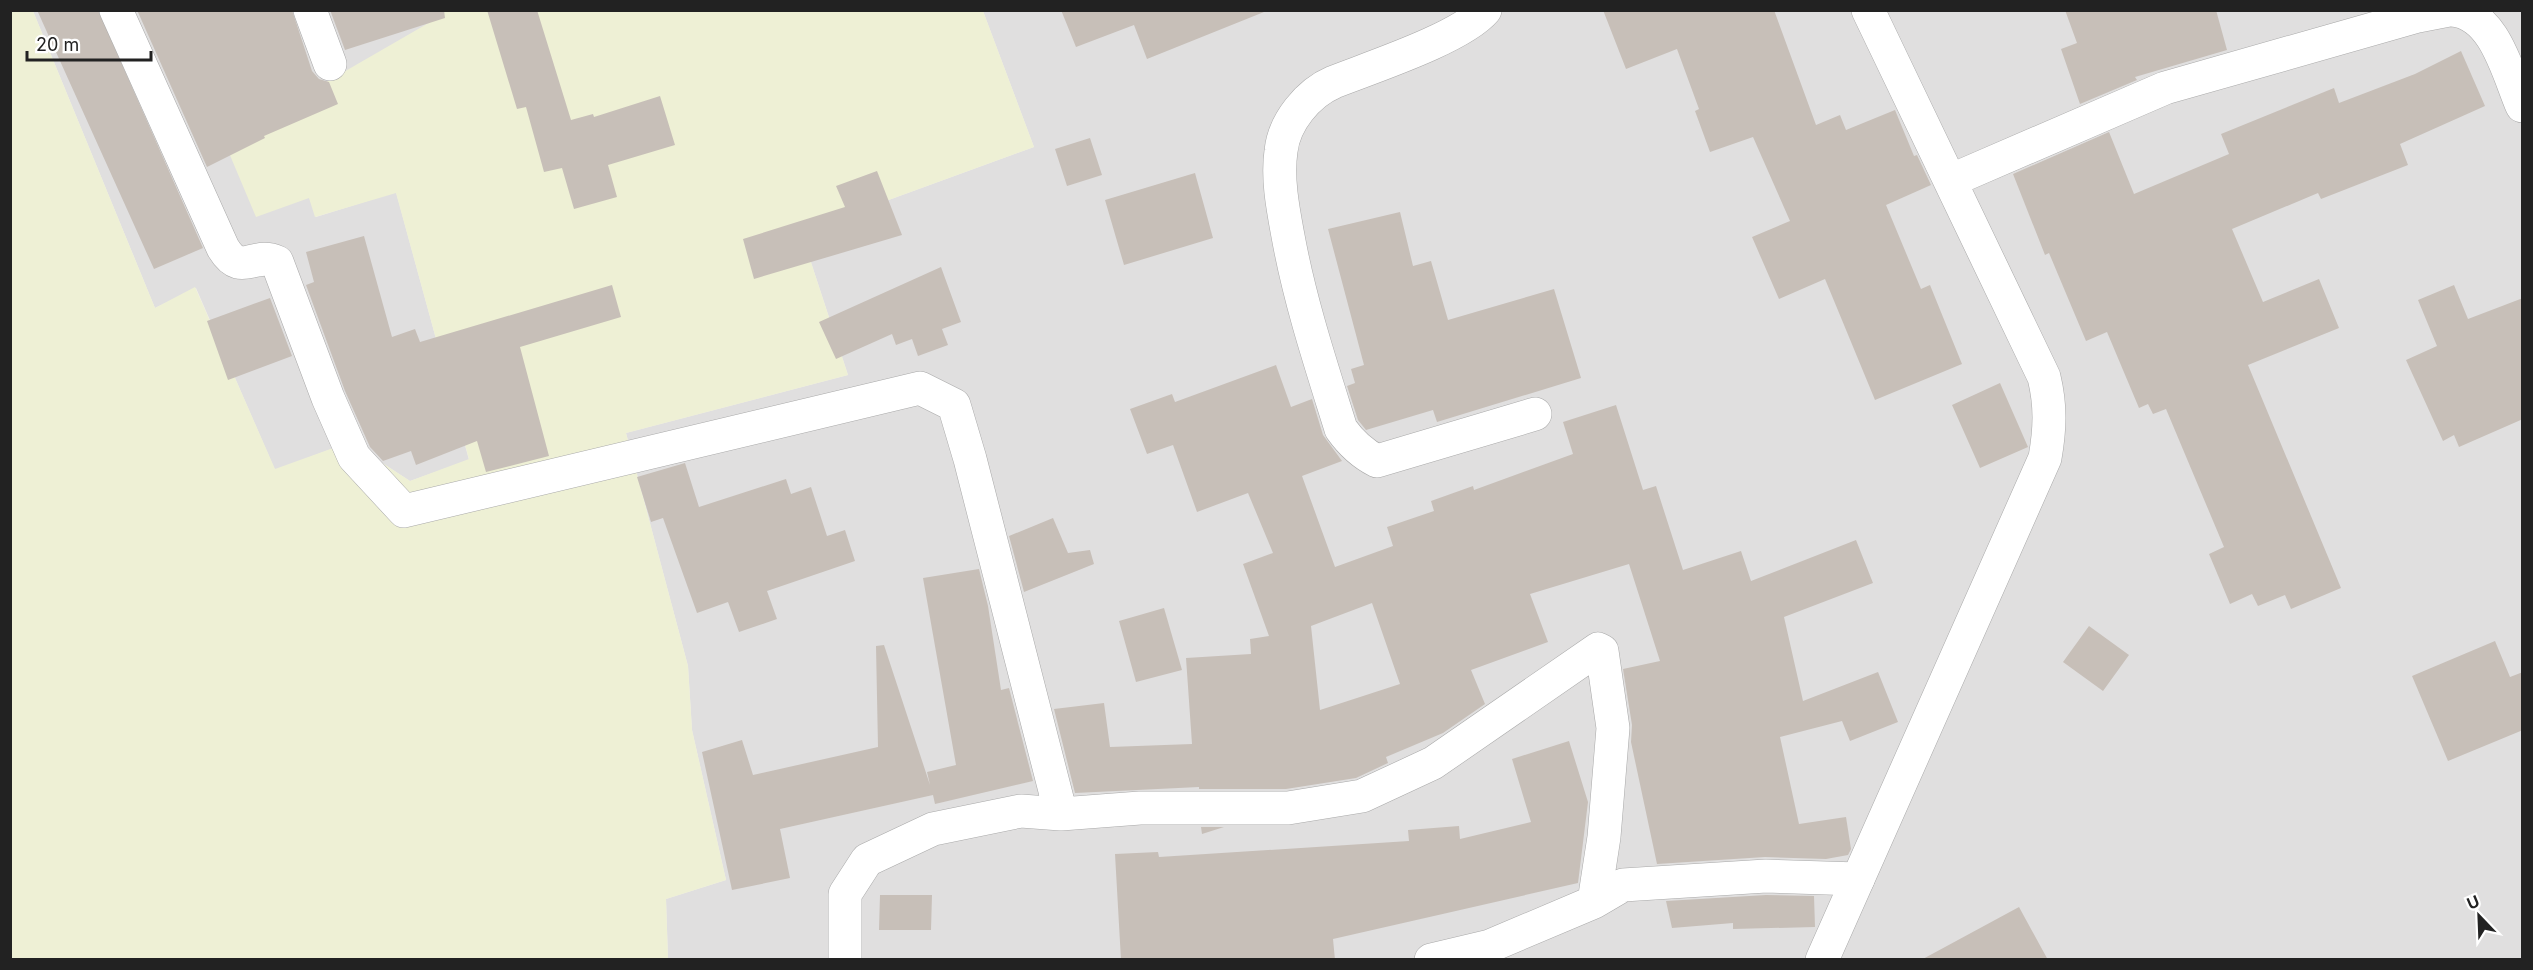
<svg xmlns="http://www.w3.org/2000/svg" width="2533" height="970" viewBox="0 0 2533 970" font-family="Inter,sans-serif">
	<rect width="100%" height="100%" fill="#f2efe9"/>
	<path fill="#e0dfdf" d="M 33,11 L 438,11 L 309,197 L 316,217 L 396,192 L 469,460 L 410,481 L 350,442 L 275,470 L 196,288 L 155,308 Z
		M 983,11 L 2522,11 L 2522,959 L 668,959 L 666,899 L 726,880 L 692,730 L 688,666 L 626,433 L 848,375 L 801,232 L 1034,147 Z"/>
	<path fill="#eef0d5" d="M 10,11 L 33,11 L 155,308 L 195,287 L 275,469 L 350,442 L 410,481 L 469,459 L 396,193 L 315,217 L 309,198 L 256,217 L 224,141 L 439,17 L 438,11 L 983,11 L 1034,147 L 801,232 L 848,375 L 626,433 L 688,666 L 692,730 L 726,880 L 666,899 L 668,959 L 11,959 Z"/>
	<path fill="#c7bfb8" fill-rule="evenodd" d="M 37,10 L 98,10 L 203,248 L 154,269 Z
		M 137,10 L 292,10 L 312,71 L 319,79 L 329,82 L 338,104 L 264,136 L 265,138 L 207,167 Z
		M 330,10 L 444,10 L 445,18 L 345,50 Z
		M 487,10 L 537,10 L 571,120 L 593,114 L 594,117 L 660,96 L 675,145 L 608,165 L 617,197 L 574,209 L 562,168 L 544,172 L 526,107 L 517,109 Z
		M 1061,10 L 1264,10 L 1264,12 L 1147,59 L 1134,25 L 1076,47 Z
		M 1603,10 L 1774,10 L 1816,125 L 1840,115 L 1846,130 L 1895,110 L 1914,156 L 1917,155 L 1931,185 L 1886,205 L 1921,289 L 1930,285 L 1962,364 L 1875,400 L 1825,279 L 1779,299 L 1752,237 L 1790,221 L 1753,137 L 1710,152 L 1695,111 L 1699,109 L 1677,49 L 1626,69 Z
		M 2065,10 L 2216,10 L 2227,50 L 2135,77 L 2137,80 L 2080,104 L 2061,49 L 2077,43 Z
		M 2461,51 L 2485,106 L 2400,144 L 2408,165 L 2321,199 L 2318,193 L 2232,229 L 2263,302 L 2319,279 L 2339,328 L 2248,365 L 2341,588 L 2291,609 L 2285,595 L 2258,606 L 2252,594 L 2230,604 L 2209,554 L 2224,547 L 2166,409 L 2153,414 L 2148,404 L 2139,408 L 2107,332 L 2086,341 L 2049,253 L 2045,255 L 2013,174 L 2109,132 L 2134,194 L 2229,154 L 2221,134 L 2334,88 L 2339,103 L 2415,74 Z
		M 1090,138 L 1102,175 L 1067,186 L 1055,149 Z
		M 877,171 L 902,235 L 754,279 L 743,239 L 845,207 L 836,186 Z
		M 1195,173 L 1213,238 L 1124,265 L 1105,200 Z
		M 1400,212 L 1413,266 L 1431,261 L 1448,320 L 1554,289 L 1581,378 L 1437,422 L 1433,410 L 1366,430 L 1358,420 L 1347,386 L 1355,383 L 1351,369 L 1364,365 L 1328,229 Z
		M 364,236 L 392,337 L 415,329 L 420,342 L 612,285 L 621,317 L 520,347 L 549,456 L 486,472 L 477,441 L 416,465 L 411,451 L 383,461 L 370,447 L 345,391 L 306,285 L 314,282 L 306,252 Z
		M 941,267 L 961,322 L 942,329 L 948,345 L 918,356 L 912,339 L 896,345 L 892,334 L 836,359 L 819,322 Z
		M 2454,285 L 2468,319 L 2523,298 L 2523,419 L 2459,447 L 2454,435 L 2443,441 L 2406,360 L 2437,346 L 2418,300 Z
		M 270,298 L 292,356 L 228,380 L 207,321 Z
		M 1276,365 L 1291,407 L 1312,399 L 1323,435 L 1342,461 L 1302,476 L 1335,567 L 1393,546 L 1387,527 L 1434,511 L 1431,501 L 1473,486 L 1474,490 L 1573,454 L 1563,422 L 1616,405 L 1643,490 L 1656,486 L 1683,570 L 1741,551 L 1751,581 L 1856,540 L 1873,583 L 1784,617 L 1803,701 L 1878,672 L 1898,722 L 1850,741 L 1842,721 L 1780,737 L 1799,824 L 1846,817 L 1851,849 L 1848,855 L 1826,859 L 1765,857 L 1657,864 L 1631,742 L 1632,725 L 1623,669 L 1660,661 L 1629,564 L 1530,594 L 1548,642 L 1471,670 L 1485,704 L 1443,733 L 1386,757 L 1388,763 L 1356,778 L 1286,789 L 1199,789 L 1199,787 L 1075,793 L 1054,709 L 1104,703 L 1110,747 L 1192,744 L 1186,658 L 1251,654 L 1250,639 L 1269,636 L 1243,564 L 1273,553 L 1248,493 L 1197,512 L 1173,445 L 1147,454 L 1130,409 L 1172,394 L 1175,402 ZM 1372,603 L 1400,684 L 1320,710 L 1311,626 Z
		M 2000,383 L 2028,447 L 1980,468 L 1952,405 Z
		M 685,463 L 699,507 L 786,479 L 791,494 L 811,487 L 827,536 L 845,530 L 855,561 L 767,591 L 777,619 L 739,632 L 728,602 L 697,613 L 663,518 L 651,522 L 637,477 Z
		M 1053,518 L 1068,553 L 1090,550 L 1094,564 L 1024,592 L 1009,536 Z
		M 979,569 L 988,606 L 1001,690 L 1009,688 L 1033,781 L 935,804 L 933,795 L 780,829 L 790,878 L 732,890 L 702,752 L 742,740 L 753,775 L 878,747 L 876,646 L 884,645 L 930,785 L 927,772 L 956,765 L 923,578 Z
		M 1164,608 L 1182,670 L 1136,682 L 1119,621 Z
		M 2089,626 L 2129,655 L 2103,691 L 2063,662 Z
		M 2495,641 L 2510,677 L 2523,672 L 2523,730 L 2448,761 L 2412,676 Z
		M 1569,741 L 1588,802 L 1578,883 L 1333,939 L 1335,960 L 1121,960 L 1115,854 L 1158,852 L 1159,857 L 1409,841 L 1408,830 L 1459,826 L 1460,839 L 1531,822 L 1512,759 Z
		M 1201,827 L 1224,827 L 1202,834 Z
		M 880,895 L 932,895 L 931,930 L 879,930 Z
		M 1766,895 L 1814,896 L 1815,927 L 1733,929 L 1733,923 L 1672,928 L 1666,901 Z
		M 2019,907 L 2048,960 L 1921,960 Z"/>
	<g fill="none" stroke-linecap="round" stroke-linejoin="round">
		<defs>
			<path id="minor" d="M 116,10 L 223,248 C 241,278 254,251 277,262 L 328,398 L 354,457 L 404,511 L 920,388 L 954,405 L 970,459 L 1061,814
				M 310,10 L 330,64
				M 1485,10 C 1461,38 1372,67 1334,82 C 1308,93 1284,122 1281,151 C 1277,179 1283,209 1288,236 C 1300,302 1321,365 1341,429 C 1351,443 1361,453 1377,461 L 1535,414
				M 2452,10 C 2495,13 2508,74 2522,106
				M 1952,180 L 2165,88 L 2418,16 L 2449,10
				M 845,960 L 845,894 L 867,860 L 933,829 L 1021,811 L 1061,814 L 1140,808 L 1288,808 L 1362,796 L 1433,763 L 1598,649 L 1602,651 L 1613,728 L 1604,837 L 1594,902
				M 1431,960 L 1490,946 L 1594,902 L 1623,885 L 1766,876 L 1858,879"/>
			<path id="tertiary" d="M 1822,960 L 2045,458 C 2050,429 2051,406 2044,377 L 1868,10"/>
		</defs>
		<use href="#minor" stroke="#a9a9a9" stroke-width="34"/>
		<use href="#tertiary" stroke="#a9a9a9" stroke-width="34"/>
		<use href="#minor" stroke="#fff" stroke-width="33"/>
		<use href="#tertiary" stroke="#fff" stroke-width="33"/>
	</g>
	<rect width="2533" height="970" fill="none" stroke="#222222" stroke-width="24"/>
	<g transform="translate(2479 916) rotate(337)" stroke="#ffffff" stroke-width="4.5" paint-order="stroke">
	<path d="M0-4.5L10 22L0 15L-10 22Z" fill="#222222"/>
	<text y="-9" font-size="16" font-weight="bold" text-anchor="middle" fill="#222222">U</text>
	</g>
	<path d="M27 51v9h124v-9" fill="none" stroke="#222222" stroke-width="3"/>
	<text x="36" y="51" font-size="18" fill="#222222" stroke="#ffffff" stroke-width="4.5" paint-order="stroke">20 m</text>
</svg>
